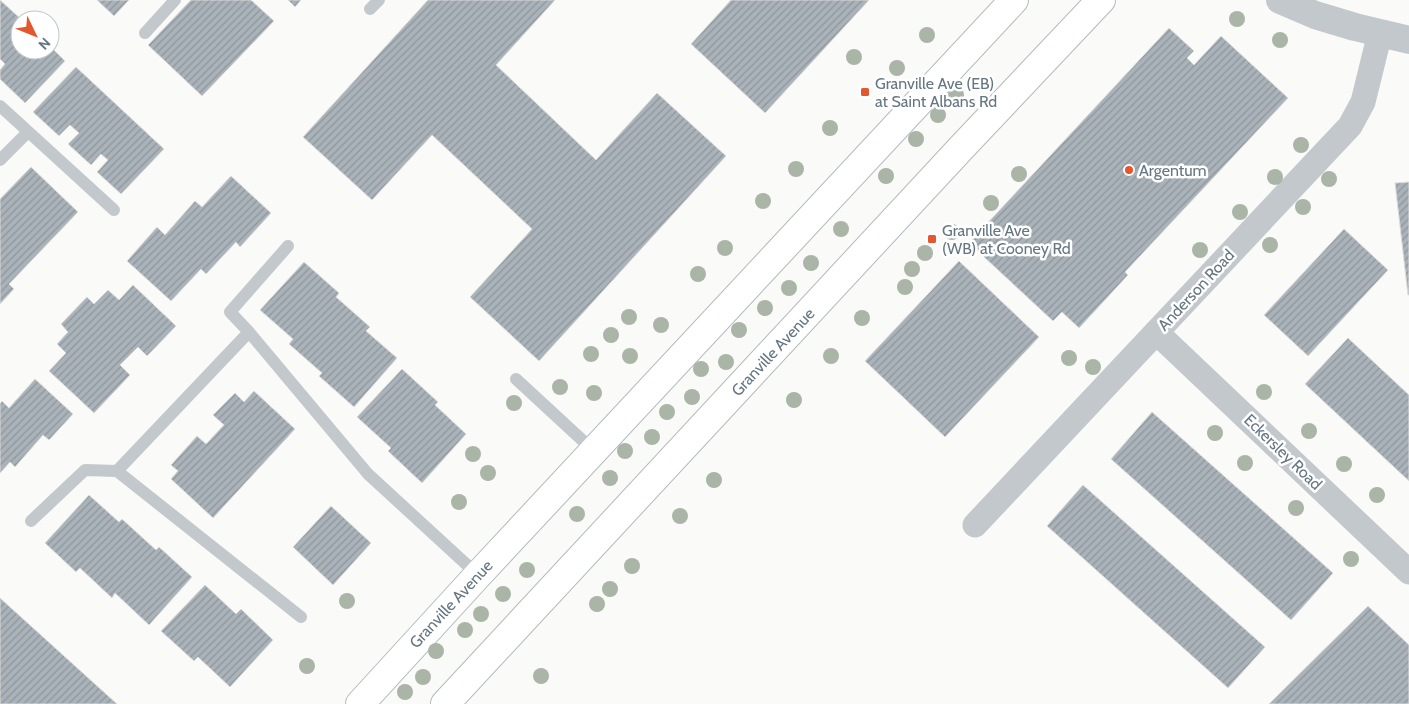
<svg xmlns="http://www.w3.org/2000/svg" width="1409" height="704" viewBox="0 0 1409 704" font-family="Cabin,sans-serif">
	<defs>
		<pattern id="building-hatch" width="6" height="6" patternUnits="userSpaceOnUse" patternTransform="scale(1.25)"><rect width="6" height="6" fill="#aab3b9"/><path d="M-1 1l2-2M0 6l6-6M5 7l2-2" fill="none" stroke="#8e969c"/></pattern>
	</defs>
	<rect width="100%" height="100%" fill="#fafaf8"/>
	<path fill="url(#building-hatch)" stroke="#dcdcda" d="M 0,0 L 22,20 L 20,20 L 20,50 L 50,50 L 50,46 L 65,61 L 25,103 L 0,79 L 0,70 L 5,64 L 0,59 Z
		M 97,0 L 129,0 L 114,16 Z
		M 191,0 L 251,0 L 274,21 L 202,96 L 148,45 Z
		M 288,0 L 301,0 L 295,7 Z
		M 428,0 L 555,0 L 496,65 L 596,160 L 657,93 L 726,156 L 539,361 L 470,297 L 532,229 L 432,135 L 372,200 L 303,137 Z
		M 731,0 L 869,0 L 765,113 L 691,44 Z
		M 1169,28 L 1194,51 L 1187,58 L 1194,65 L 1221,36 L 1288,98 L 1125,272 L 1128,275 L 1079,328 L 1062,312 L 1053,321 L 969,243 Z
		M 76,67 L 164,149 L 121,194 L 97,172 L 108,160 L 101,154 L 91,165 L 68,144 L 79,133 L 70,125 L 59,136 L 33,112 Z
		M 31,167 L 78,212 L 9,284 L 14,289 L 0,304 L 0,199 Z
		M 231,176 L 271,213 L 240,247 L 236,242 L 206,274 L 201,269 L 171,301 L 127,261 L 157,227 L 165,235 L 195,201 L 202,207 Z
		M 1409,182 L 1409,295 L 1408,295 L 1395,183 Z
		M 1344,229 L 1388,270 L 1308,356 L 1264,315 Z
		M 959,261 L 1039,337 L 945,437 L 865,361 Z
		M 304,262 L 339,293 L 336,297 L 370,327 L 366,331 L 397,358 L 354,407 L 319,376 L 322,373 L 289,344 L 293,339 L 260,310 Z
		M 133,285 L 176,326 L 147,356 L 138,347 L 120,365 L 130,375 L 94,413 L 49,371 L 66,353 L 57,344 L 68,332 L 61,324 L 87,297 L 94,304 L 108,290 L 119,300 Z
		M 1348,338 L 1409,395 L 1409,481 L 1305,384 Z
		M 402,369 L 438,402 L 435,405 L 466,434 L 422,483 L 388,451 L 391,448 L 357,417 Z
		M 35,379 L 73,414 L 49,440 L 43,435 L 15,467 L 10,462 L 0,473 L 0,404 L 2,401 L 9,408 Z
		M 254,391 L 295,429 L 213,518 L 171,479 L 178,471 L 171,465 L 197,436 L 206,444 L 224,425 L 213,415 L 235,393 L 244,402 Z
		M 1152,412 L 1333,573 L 1291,620 L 1111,459 Z
		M 1083,485 L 1265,647 L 1228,688 L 1047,526 Z
		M 89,495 L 119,522 L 122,519 L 156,550 L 159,547 L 192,577 L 149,625 L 115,593 L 112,598 L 80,568 L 76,572 L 45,543 Z
		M 331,506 L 371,543 L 333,585 L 293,547 Z
		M 205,585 L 236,614 L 241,609 L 273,640 L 230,687 L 198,657 L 194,661 L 161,631 Z
		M 0,598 L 117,704 L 0,704 Z
		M 1368,606 L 1409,645 L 1409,704 L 1269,704 Z"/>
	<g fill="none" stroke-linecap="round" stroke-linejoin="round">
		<defs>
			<path id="secondary" d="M 360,704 L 478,575 L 1014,0
				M 445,704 L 963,146 L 1101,0"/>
		</defs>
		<use href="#secondary" stroke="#b3babf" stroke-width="30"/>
		<path stroke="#c3c8cc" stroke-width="12" d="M 370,9 L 379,0
			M 145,33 L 175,0
			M 0,106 L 114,210
			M 0,160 L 28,132
			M 288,246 L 230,312 L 249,332 L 368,474 L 478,575
			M 249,332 L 117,471 L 301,617
			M 516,379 L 594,451
			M 31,521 L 85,470 L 117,471"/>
		<path stroke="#c3c8cc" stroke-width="25" d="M 1156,332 L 1409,572
			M 975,525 L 1350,126 L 1363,102 L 1380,33"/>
		<path stroke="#c3c8cc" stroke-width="28" d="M 1280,0 L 1315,15 L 1355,27 L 1409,40"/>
		<use href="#secondary" stroke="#fff" stroke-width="28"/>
	</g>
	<g fill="#aab4a7">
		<circle cx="1237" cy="19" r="8"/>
		<circle cx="927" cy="35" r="8"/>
		<circle cx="1280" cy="40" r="8"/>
		<circle cx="854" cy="57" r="8"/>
		<circle cx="897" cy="68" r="8"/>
		<circle cx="956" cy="95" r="8"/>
		<circle cx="938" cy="115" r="8"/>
		<circle cx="830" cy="128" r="8"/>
		<circle cx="916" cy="139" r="8"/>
		<circle cx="1301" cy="145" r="8"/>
		<circle cx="796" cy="169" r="8"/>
		<circle cx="1019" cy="174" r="8"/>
		<circle cx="886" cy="176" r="8"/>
		<circle cx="1275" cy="177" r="8"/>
		<circle cx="1329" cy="179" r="8"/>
		<circle cx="763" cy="201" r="8"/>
		<circle cx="991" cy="203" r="8"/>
		<circle cx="1303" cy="207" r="8"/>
		<circle cx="1240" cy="212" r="8"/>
		<circle cx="841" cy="229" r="8"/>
		<circle cx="952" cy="232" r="8"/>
		<circle cx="1270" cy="245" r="8"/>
		<circle cx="725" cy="248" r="8"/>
		<circle cx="1200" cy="250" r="8"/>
		<circle cx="925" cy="253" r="8"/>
		<circle cx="811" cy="263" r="8"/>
		<circle cx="912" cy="269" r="8"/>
		<circle cx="698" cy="274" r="8"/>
		<circle cx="905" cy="287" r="8"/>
		<circle cx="789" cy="288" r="8"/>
		<circle cx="765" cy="308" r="8"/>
		<circle cx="629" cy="317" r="8"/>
		<circle cx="862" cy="318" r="8"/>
		<circle cx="661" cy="325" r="8"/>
		<circle cx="739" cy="330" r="8"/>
		<circle cx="611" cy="335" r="8"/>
		<circle cx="591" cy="354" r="8"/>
		<circle cx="630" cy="356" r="8"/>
		<circle cx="831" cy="356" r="8"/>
		<circle cx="1069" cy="358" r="8"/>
		<circle cx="726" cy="362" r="8"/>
		<circle cx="1093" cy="367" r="8"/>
		<circle cx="701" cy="369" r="8"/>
		<circle cx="560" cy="387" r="8"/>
		<circle cx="1264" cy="392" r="8"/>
		<circle cx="594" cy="393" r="8"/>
		<circle cx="692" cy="397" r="8"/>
		<circle cx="794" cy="400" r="8"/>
		<circle cx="514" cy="403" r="8"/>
		<circle cx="667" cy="412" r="8"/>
		<circle cx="1309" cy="431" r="8"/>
		<circle cx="1215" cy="433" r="8"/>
		<circle cx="652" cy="437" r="8"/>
		<circle cx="625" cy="451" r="8"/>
		<circle cx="473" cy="454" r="8"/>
		<circle cx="1245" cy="463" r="8"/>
		<circle cx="1344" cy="464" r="8"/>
		<circle cx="488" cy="473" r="8"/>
		<circle cx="610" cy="478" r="8"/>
		<circle cx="714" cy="480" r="8"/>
		<circle cx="1377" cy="495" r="8"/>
		<circle cx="459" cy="502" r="8"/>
		<circle cx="1296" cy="508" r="8"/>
		<circle cx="577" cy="514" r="8"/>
		<circle cx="680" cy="516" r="8"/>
		<circle cx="1351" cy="559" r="8"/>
		<circle cx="632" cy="566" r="8"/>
		<circle cx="527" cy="570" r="8"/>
		<circle cx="610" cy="589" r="8"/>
		<circle cx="503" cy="594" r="8"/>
		<circle cx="347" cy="601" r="8"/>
		<circle cx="597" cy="604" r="8"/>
		<circle cx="481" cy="614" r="8"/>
		<circle cx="465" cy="630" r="8"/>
		<circle cx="436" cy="651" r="8"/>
		<circle cx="307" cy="666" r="8"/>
		<circle cx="541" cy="676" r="8"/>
		<circle cx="423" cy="677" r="8"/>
		<circle cx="405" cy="692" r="8"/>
	</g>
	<g fill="#e4572e" stroke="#fff" stroke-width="2">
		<rect x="860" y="87" width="10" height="10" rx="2.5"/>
		<circle cx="1129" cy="170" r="5"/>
		<rect x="927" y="234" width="10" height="10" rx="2.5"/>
	</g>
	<g text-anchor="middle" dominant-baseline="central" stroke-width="5" stroke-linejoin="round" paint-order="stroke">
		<g font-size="16" fill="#657683" stroke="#fff" text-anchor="start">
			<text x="875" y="83">Granville Ave (EB)<tspan x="875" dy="18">at Saint Albans Rd</tspan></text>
			<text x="1139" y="170">Argentum</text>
			<text x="942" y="230">Granville Ave<tspan x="942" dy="18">(WB) at Cooney Rd</tspan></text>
		</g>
		<g font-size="16" fill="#657683" stroke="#fff">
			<text transform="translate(1196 290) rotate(-47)">Anderson Road</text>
			<text transform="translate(773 352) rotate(-47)">Granville Avenue</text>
			<text transform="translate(1283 452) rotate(44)">Eckersley Road</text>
			<text transform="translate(451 604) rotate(-47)">Granville Avenue</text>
		</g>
	</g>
	<g transform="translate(35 35) rotate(133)"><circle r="24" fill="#ffffff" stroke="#c1c8cd"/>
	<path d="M0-4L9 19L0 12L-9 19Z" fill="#e4572e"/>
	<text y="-8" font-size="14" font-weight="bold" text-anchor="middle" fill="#657683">N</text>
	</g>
</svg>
